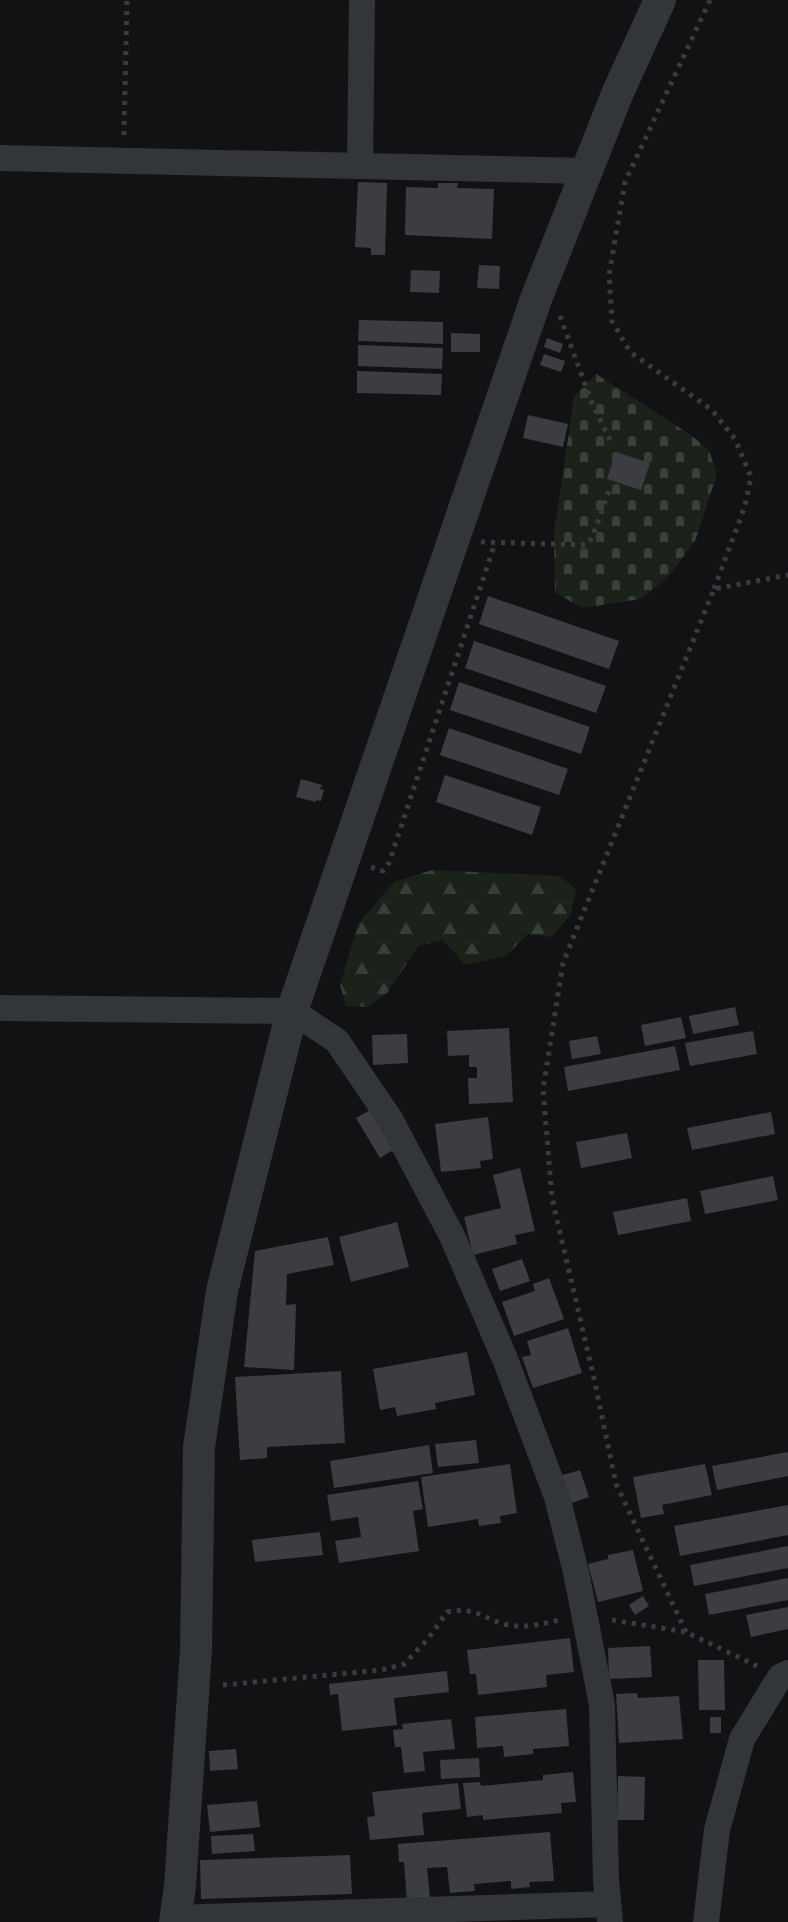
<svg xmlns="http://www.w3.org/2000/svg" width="788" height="1922" viewBox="0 0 788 1922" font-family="Cabin,sans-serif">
	<defs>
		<pattern id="forest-firs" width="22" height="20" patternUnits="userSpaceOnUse" patternTransform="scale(2)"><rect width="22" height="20" fill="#1a221a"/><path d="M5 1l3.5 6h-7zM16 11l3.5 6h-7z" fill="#383f39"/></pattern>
		<pattern id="cemetery-stones" width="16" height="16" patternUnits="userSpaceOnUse" patternTransform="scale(2)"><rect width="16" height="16" fill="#1a221a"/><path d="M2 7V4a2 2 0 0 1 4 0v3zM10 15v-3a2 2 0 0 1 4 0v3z" fill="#383f39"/></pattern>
	</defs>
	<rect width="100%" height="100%" fill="#121214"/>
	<path fill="url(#forest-firs)" d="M 432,870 L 559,876 L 576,889 L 571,914 L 552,937 L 528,934 L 505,956 L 465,965 L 443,940 L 418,946 L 387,993 L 367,1007 L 346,1006 L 340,985 L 358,924 L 394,882 Z"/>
	<path fill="url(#cemetery-stones)" d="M 596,374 L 691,435 L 709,450 L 717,474 L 695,541 L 668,577 L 641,599 L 582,608 L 555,592 L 554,534 L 574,397 Z"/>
	<path fill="#3c3d42" d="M 358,182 L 387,183 L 385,255 L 371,255 L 371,248 L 355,247 Z
		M 438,183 L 458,183 L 457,188 L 494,189 L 492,239 L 405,235 L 406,187 L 438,188 Z
		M 479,265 L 500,266 L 499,289 L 477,288 Z
		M 411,270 L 440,271 L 439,293 L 410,292 Z
		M 359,320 L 443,322 L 443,344 L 358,341 Z
		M 451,333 L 480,334 L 480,352 L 451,352 Z
		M 547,338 L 563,344 L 560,353 L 544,347 Z
		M 358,345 L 443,348 L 442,369 L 358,366 Z
		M 544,354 L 565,361 L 561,372 L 540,365 Z
		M 357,371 L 442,374 L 441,395 L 357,393 Z
		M 528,415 L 568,424 L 563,447 L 523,438 Z
		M 616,452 L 650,463 L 641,490 L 607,479 Z
		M 488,596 L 619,641 L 609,669 L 479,624 Z
		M 474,641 L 606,686 L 596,713 L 465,668 Z
		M 459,682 L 590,727 L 581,754 L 450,710 Z
		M 449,728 L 568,769 L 559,795 L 440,755 Z
		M 445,775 L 541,807 L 532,835 L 436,802 Z
		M 301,779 L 322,785 L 320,789 L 324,790 L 321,801 L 316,800 L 316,802 L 296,797 Z
		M 735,1007 L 739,1025 L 693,1034 L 689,1016 Z
		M 681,1017 L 686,1038 L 645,1046 L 641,1025 Z
		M 509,1028 L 513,1102 L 469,1104 L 468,1078 L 477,1078 L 477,1067 L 469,1067 L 469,1055 L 448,1056 L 447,1031 Z
		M 753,1031 L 757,1054 L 690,1066 L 685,1043 Z
		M 407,1034 L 408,1063 L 373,1065 L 372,1035 Z
		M 597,1036 L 601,1054 L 572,1059 L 569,1041 Z
		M 675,1046 L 680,1070 L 568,1091 L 564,1067 Z
		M 372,1109 L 395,1149 L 380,1158 L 356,1118 Z
		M 771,1112 L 775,1134 L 692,1150 L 687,1128 Z
		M 488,1117 L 493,1159 L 480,1161 L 481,1168 L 441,1172 L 435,1124 Z
		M 627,1133 L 632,1158 L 581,1168 L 576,1142 Z
		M 520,1168 L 535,1231 L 515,1235 L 517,1244 L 473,1255 L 464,1217 L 501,1208 L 493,1175 Z
		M 773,1176 L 778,1200 L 705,1214 L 700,1191 Z
		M 687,1198 L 691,1221 L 618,1235 L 613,1212 Z
		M 397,1222 L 409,1267 L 351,1282 L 339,1237 Z
		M 328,1237 L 334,1265 L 287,1274 L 286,1305 L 296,1304 L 294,1370 L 244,1367 L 255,1251 Z
		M 522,1259 L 530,1281 L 500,1291 L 492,1269 Z
		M 549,1278 L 564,1319 L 514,1336 L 502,1302 L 535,1291 L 533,1284 Z
		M 568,1328 L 582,1373 L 533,1388 L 522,1357 L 531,1355 L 527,1341 Z
		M 467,1352 L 475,1395 L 435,1403 L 436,1409 L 397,1416 L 395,1407 L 380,1410 L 373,1369 Z
		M 341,1371 L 345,1443 L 267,1447 L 267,1458 L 240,1460 L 235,1377 Z
		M 476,1440 L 479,1463 L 438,1467 L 435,1444 Z
		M 429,1445 L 433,1473 L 334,1488 L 330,1461 Z
		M 788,1452 L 788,1476 L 717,1490 L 712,1466 Z
		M 510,1464 L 517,1513 L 500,1516 L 501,1523 L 479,1526 L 478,1519 L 428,1527 L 421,1477 Z
		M 705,1464 L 712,1495 L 662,1505 L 664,1514 L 641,1518 L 633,1477 Z
		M 580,1470 L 589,1497 L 569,1504 L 560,1476 Z
		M 418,1481 L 423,1509 L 413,1511 L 419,1551 L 339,1563 L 335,1541 L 361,1537 L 358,1517 L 331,1521 L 327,1495 Z
		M 788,1505 L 788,1535 L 680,1556 L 674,1526 Z
		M 320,1532 L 323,1555 L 255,1562 L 252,1540 Z
		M 788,1546 L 788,1568 L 694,1586 L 690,1565 Z
		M 633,1550 L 643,1591 L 598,1602 L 588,1564 L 608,1559 L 608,1555 Z
		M 788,1578 L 788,1600 L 709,1615 L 705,1594 Z
		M 643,1596 L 649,1606 L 635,1615 L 629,1605 Z
		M 788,1607 L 788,1629 L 751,1637 L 746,1615 Z
		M 570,1638 L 574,1672 L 546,1675 L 547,1687 L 478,1695 L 476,1674 L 470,1674 L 467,1650 Z
		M 650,1646 L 652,1677 L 609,1679 L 608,1648 Z
		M 698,1660 L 724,1660 L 725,1710 L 699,1710 Z
		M 447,1671 L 449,1692 L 394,1698 L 397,1725 L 342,1731 L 338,1694 L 330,1695 L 329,1684 Z
		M 637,1693 L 638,1698 L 679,1696 L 683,1739 L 619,1743 L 616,1694 Z
		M 566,1709 L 569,1746 L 533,1749 L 533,1754 L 504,1757 L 503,1746 L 477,1748 L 475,1717 Z
		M 710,1717 L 721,1717 L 721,1733 L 710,1733 Z
		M 451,1719 L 455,1749 L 423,1752 L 425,1771 L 404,1773 L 401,1747 L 395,1747 L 393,1730 L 403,1729 L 402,1724 Z
		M 236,1749 L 238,1769 L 210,1771 L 209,1751 Z
		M 479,1758 L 480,1777 L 441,1779 L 440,1760 Z
		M 573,1772 L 576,1802 L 561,1803 L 562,1813 L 483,1820 L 483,1815 L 467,1817 L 463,1783 L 480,1782 L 481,1786 L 543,1780 L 543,1775 Z
		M 618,1776 L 645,1777 L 644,1820 L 617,1820 Z
		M 458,1783 L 461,1809 L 422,1813 L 424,1835 L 370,1840 L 367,1817 L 375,1816 L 372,1792 Z
		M 257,1801 L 260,1827 L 210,1832 L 207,1805 Z
		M 550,1832 L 554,1881 L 529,1882 L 530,1887 L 511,1889 L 511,1881 L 474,1884 L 475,1891 L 450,1893 L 447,1867 L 427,1868 L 430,1899 L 407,1901 L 404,1862 L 399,1862 L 398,1844 Z
		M 253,1834 L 255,1851 L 212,1854 L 211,1836 Z
		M 350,1855 L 352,1894 L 201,1899 L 200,1860 Z"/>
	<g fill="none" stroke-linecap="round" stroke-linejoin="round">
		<path stroke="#383c40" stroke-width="5" stroke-dasharray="4 6" stroke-linecap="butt" d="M 710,0 L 625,182 L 609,275 L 612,321 L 630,352 L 712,410 L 735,439 L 751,477 L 745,506 L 714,589
			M 124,135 L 127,0
			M 560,316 L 591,401 L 610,440
			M 481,542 L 586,545 L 592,538 L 610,488
			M 371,867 L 383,871 L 389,863 L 495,543
			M 612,1620 L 686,1632 L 757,1666
			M 686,1632 L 616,1484 L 595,1383 L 552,1198 L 543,1089 L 563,963 L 714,589 L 788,575
			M 223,1685 L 382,1670 L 404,1664 L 428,1639 L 447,1612 C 477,1606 484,1620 508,1625 C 525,1628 543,1624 559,1620"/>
		<path stroke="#323539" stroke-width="26" d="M 0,158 L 587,171
			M 360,166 L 362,0
			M 0,1008 L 292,1011 L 337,1041 L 390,1119 L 452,1236 L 505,1359 L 557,1497 L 576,1572 L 602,1705 L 606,1880 L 610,1922
			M 175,1918 L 608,1904
			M 706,1922 L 717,1830 L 742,1739 L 780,1677 L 788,1673"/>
		<path stroke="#323539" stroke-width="32" d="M 175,1922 L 180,1886 L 196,1650 L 199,1447 L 222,1291 L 292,1011 L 536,299 L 618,92 L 660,0"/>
	</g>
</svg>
